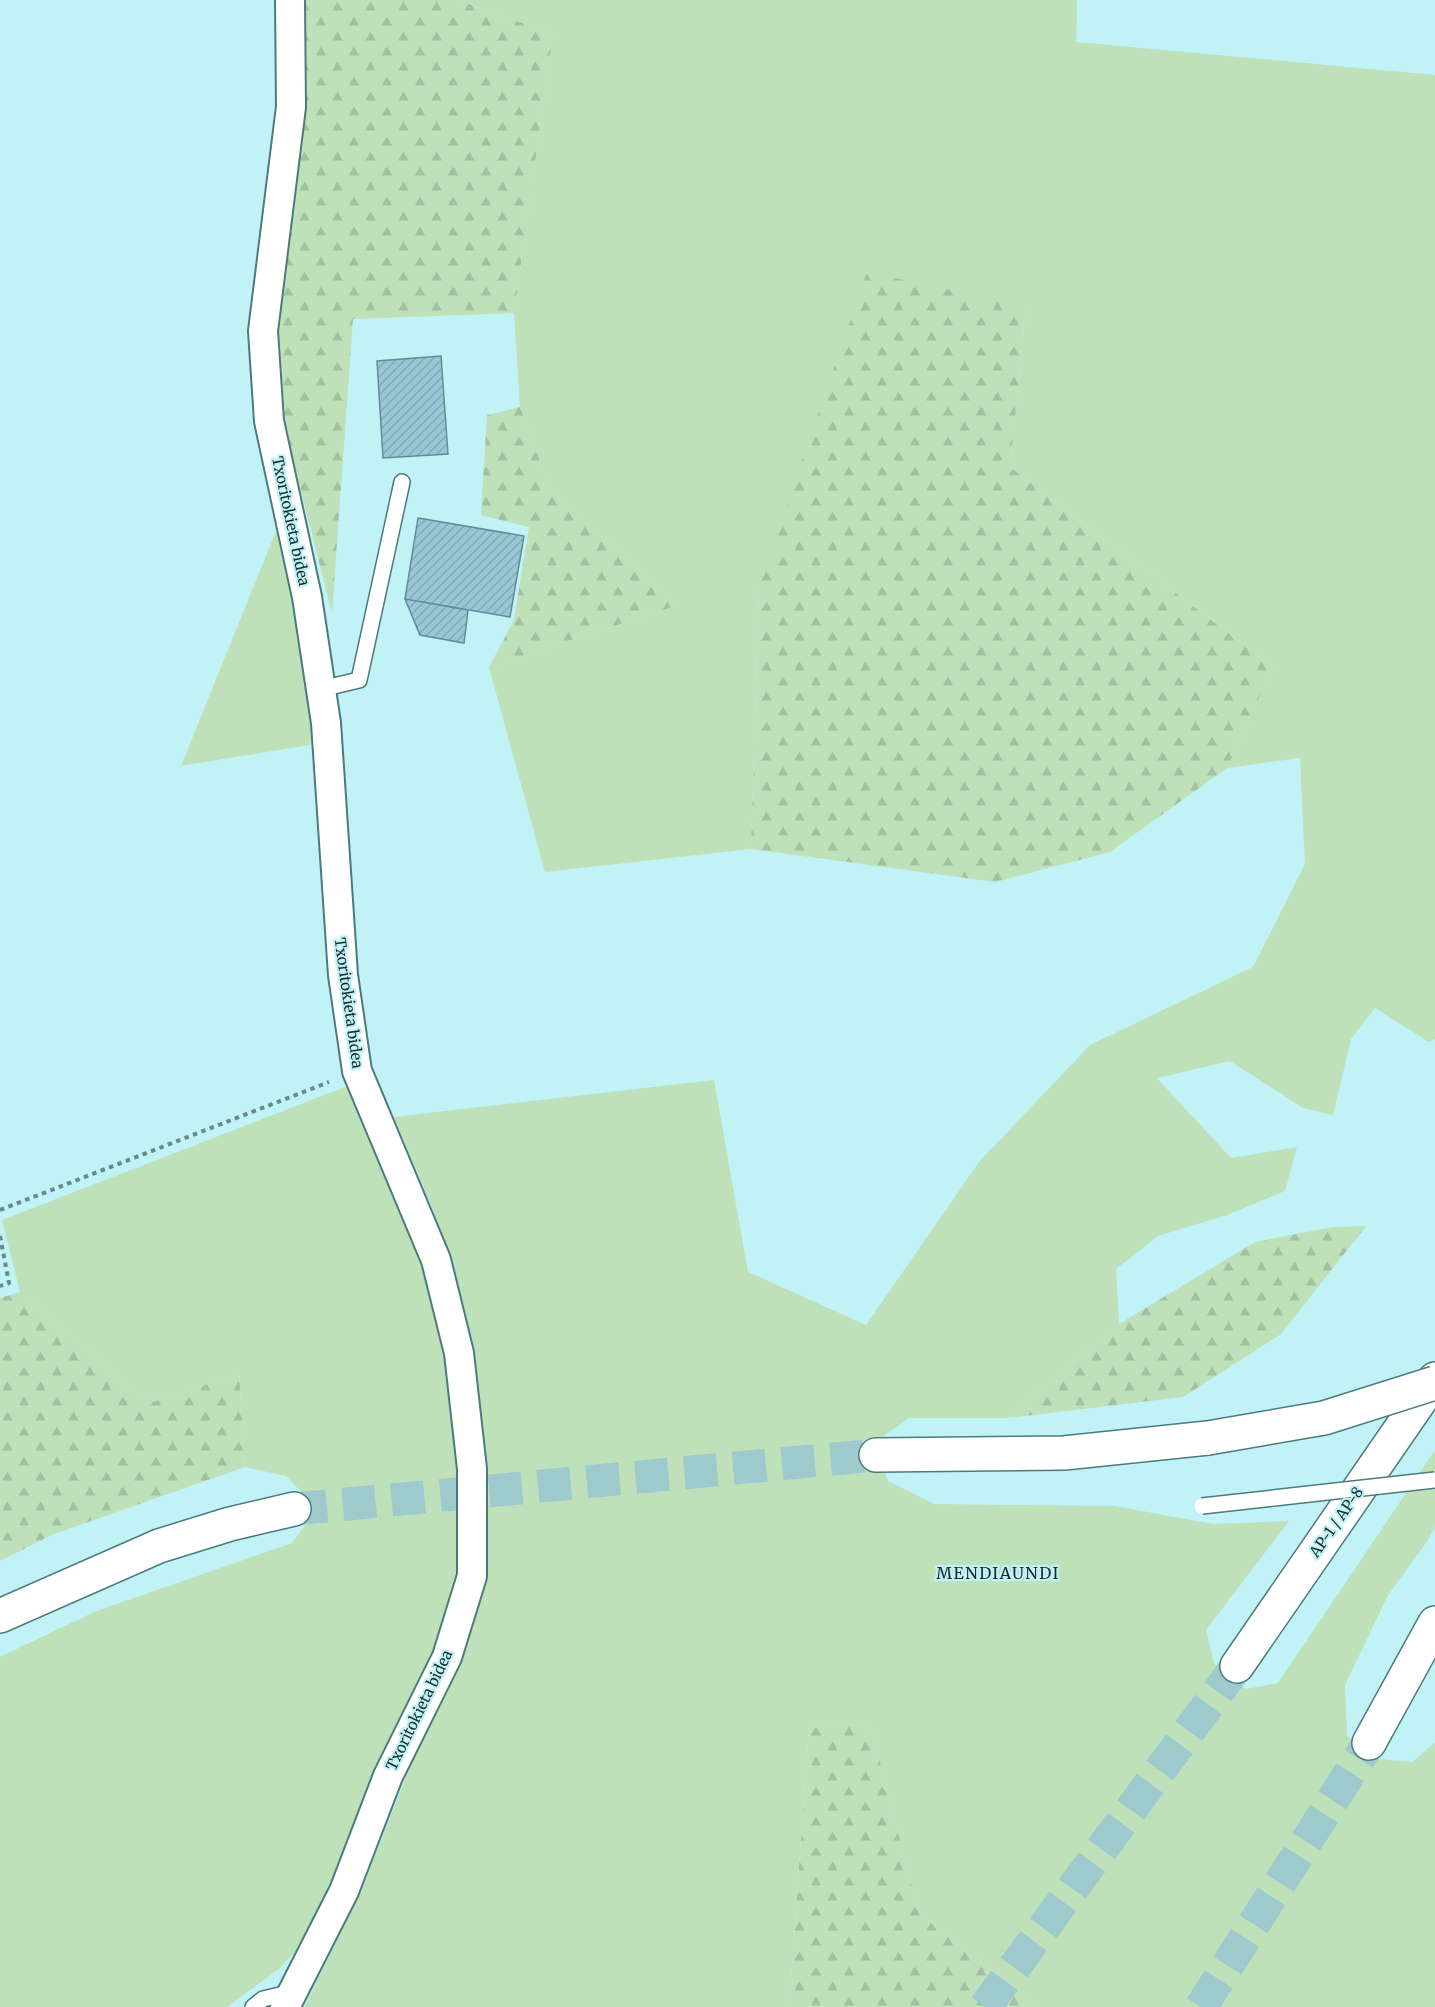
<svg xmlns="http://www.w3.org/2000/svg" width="1435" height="2007" viewBox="0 0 1435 2007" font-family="Merriweather,serif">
	<defs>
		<pattern id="forest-firs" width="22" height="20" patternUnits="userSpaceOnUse" patternTransform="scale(1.5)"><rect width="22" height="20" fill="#bee1ba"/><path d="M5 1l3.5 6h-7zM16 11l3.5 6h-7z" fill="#a3c1a0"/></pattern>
		<pattern id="building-hatch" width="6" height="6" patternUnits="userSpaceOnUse" patternTransform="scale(1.5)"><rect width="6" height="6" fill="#9ac6d5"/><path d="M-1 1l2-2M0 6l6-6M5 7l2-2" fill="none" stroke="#84aab7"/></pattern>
	</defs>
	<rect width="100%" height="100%" fill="#c0f2f6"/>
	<path fill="#bee1ba" d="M 457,0 L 1077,0 L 1076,42 L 1435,75 L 1435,1039 L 1429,1042 L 1375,1008 L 1351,1039 L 1333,1115 L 1303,1108 L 1230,1061 L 1157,1078 L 1231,1158 L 1297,1147 L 1285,1191 L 1227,1215 L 1158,1236 L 1116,1269 L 1119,1324 L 1007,1418 L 909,1418 L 875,1442 L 888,1481 L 934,1504 L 1115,1506 L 1213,1524 L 1289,1521 L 1206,1630 L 1214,1663 L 1246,1689 L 1278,1683 L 1435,1450 L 1435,1527 L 1426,1543 L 1388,1595 L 1345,1685 L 1347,1736 L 1379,1759 L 1413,1762 L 1435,1742 L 1435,2007 L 1039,2007 L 919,1914 L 870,1723 L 809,1728 L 789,2007 L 304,2007 L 361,1892 L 415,1754 L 459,1656 L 460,1311 L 434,1212 L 394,1117 L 714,1080 L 748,1272 L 866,1325 L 979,1162 L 1090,1045 L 1253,967 L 1305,864 L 1300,758 L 1227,768 L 1273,667 L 1010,467 L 1026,306 L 759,586 L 751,849 L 545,872 L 489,667 L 678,605 L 551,491 L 520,407 L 514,313 L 553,34 Z
		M 276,531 L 292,585 L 315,744 L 181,766 Z
		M 350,1085 L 423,1257 L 447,1356 L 460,1473 L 460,1557 L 447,1618 L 423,1679 L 309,1937 L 280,1968 L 227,2007 L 0,2007 L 0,1657 L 94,1612 L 292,1543 L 317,1508 L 286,1476 L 245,1467 L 239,1374 L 149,1403 L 20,1292 L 2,1220 Z"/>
	<path fill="url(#forest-firs)" d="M 298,0 L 457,0 L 553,34 L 514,313 L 353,319 L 332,613 L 283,420 L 277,325 Z
		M 867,272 L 1026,306 L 1010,467 L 1273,667 L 1227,768 L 1110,852 L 995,882 L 751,849 L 759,586 Z
		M 520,407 L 551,491 L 678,605 L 489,667 L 514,620 L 529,527 L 481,515 L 487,415 Z
		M 1366,1226 L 1281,1334 L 1183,1397 L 1007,1418 L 1119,1324 L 1255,1242 L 1333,1227 Z
		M 20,1292 L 149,1403 L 239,1374 L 245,1467 L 54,1534 L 0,1561 L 0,1298 Z
		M 870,1723 L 919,1914 L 1039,2007 L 789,2007 L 809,1728 Z"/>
	<path fill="url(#building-hatch)" stroke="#618b99" stroke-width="1.5" d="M 441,356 L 448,454 L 383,458 L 377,361 Z
		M 418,518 L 524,536 L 510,617 L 405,599 Z
		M 405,599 L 468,610 L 464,643 L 420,635 Z"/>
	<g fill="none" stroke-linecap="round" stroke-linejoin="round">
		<path stroke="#9ecace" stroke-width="33" stroke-dasharray="33 16" stroke-linecap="butt" d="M 294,1509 L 876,1455"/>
		<path stroke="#9ecace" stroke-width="33" stroke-dasharray="33 16" stroke-linecap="butt" d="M 985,2007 L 1237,1666
			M 1201,2007 L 1369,1743"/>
		<defs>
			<path id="lane" d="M 321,689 L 359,680 L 402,482
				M 253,2007 L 263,1999 L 293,1992"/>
			<path id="street" d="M 285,2007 L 344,1891 L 388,1776 L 447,1657 L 472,1576 L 472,1469 L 459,1353 L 436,1260 L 357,1071 L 343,975 L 326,723 L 307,597 L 269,421 L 263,331 L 291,107 L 290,0"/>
			<path id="secondary" d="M 876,1455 L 1064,1453 L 1208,1438
				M 0,1616 L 159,1546 L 230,1524 L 294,1509"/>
			<path id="highway" d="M 1237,1666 L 1435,1379
				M 1369,1743 L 1435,1623"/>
		</defs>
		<use href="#lane" stroke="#4c7b7e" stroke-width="18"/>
		<use href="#street" stroke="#4c7b7e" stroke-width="32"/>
		<use href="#secondary" stroke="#4c7b7e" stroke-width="36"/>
		<use href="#highway" stroke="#4c7b7e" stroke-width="36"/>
		<path stroke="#67898c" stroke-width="4" stroke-dasharray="4.5 4.5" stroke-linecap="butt" d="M 0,1210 L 329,1082
			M 0,1236 L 9,1283 L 0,1286"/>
		<use href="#lane" stroke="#fff" stroke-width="15"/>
		<use href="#street" stroke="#fff" stroke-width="28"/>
		<use href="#secondary" stroke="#fff" stroke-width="33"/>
		<use href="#highway" stroke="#fff" stroke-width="33"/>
		<defs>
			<path id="lane-bridge" d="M 1202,1506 L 1435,1480"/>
			<path id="secondary-bridge" d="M 1208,1438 L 1324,1418 L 1435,1383"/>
		</defs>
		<use href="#lane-bridge" stroke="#4c7b7e" stroke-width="18" stroke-linecap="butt"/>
		<use href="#secondary-bridge" stroke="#4c7b7e" stroke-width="36" stroke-linecap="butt"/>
		<use href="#lane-bridge" stroke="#fff" stroke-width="15"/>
		<use href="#secondary-bridge" stroke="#fff" stroke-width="33"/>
	</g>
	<g text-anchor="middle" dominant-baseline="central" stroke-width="4.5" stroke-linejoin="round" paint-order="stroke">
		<g font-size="15" fill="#172b2c" stroke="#c0f2f6">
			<text transform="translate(291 521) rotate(78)">Txoritokieta bidea</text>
			<text transform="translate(349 1003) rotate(82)">Txoritokieta bidea</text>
			<text transform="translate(1336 1522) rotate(-55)">AP-1 / AP-8</text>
			<text transform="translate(419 1710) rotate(-64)">Txoritokieta bidea</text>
		</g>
		<g font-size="16" letter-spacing="1.5" fill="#172b2c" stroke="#c0f2f6">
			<text x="998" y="1573">MENDIAUNDI</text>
		</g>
	</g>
</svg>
